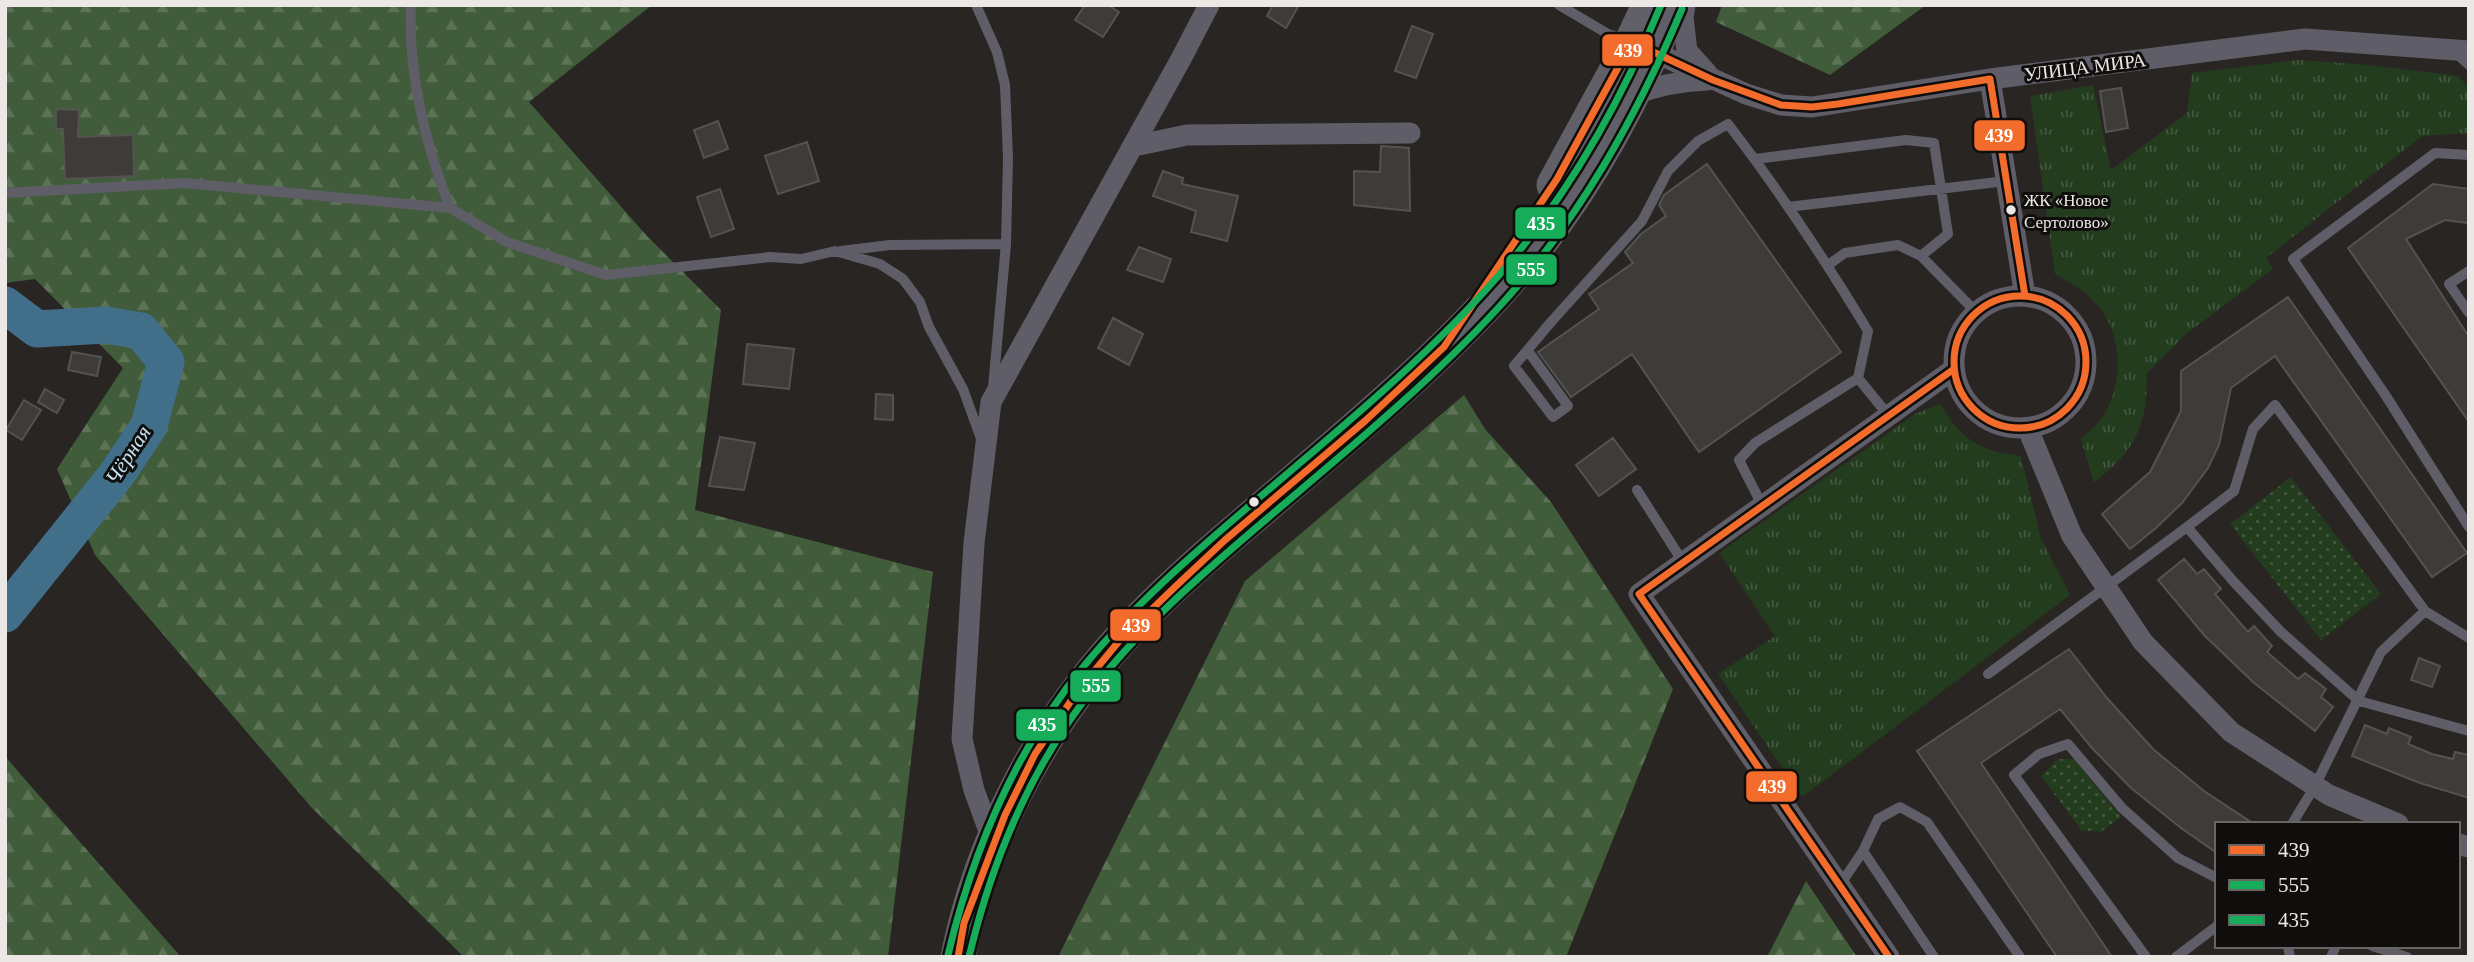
<svg xmlns="http://www.w3.org/2000/svg" width="2474" height="962" viewBox="0 0 2474 962" font-family="'Times New Roman',serif">
	<defs>
		<pattern id="grass-tufts" width="24" height="20" patternUnits="userSpaceOnUse" patternTransform="scale(1.75)"><rect width="24" height="20" fill="#243c1e"/><path d="M3 7l-1-3M5 7V3M7 7l1-3M15 17l-1-3M17 17v-4M19 17l1-3" fill="none" stroke="#44583f"/></pattern>
		<pattern id="forest-firs" width="22" height="20" patternUnits="userSpaceOnUse" patternTransform="scale(1.75)"><rect width="22" height="20" fill="#415c3a"/><path d="M5 1l3.5 6h-7zM16 11l3.5 6h-7z" fill="#5d7356"/></pattern>
		<pattern id="park-dots" width="8" height="8" patternUnits="userSpaceOnUse" patternTransform="scale(1.75)"><rect width="8" height="8" fill="#243c1e"/><path d="M2 2h.1M6 6h.1" fill="none" stroke="#44583f" stroke-width="1.8" stroke-linecap="round"/></pattern>
	</defs>
	<rect width="100%" height="100%" fill="#282522"/>
	<path fill="url(#grass-tufts)" d="M 2299,60 L 2369,65 L 2458,76 L 2469,88 L 2469,133 L 2422,136 L 2266,258 L 2273,269 L 2186,334 L 2147,373 C 2147,426 2136,451 2094,482 L 2081,439 C 2087,433 2095,427 2100,420 C 2124,389 2124,336 2098,306 C 2086,291 2071,283 2055,274 L 2030,96 L 2093,85 L 2111,170 L 2187,113 L 2192,73 Z
		M 1940,404 C 1962,440 1979,451 2021,456 L 2041,539 L 2070,595 L 1802,797 L 1718,674 L 1775,636 L 1719,553 L 1915,414 Z"/>
	<path fill="url(#forest-firs)" d="M 5,5 L 652,5 L 529,102 L 647,236 L 721,310 L 695,510 L 933,572 L 888,957 L 464,957 L 312,808 L 95,555 L 57,469 L 123,368 L 35,279 L 5,283 Z
		M 1722,5 L 1926,5 L 1830,75 L 1716,22 Z
		M 1464,395 L 1485,429 L 1551,502 L 1673,689 L 1566,957 L 1058,957 L 1245,581 Z
		M 5,756 L 22,776 L 181,957 L 5,957 Z
		M 1806,881 L 1857,957 L 1767,957 Z"/>
	<path fill="url(#park-dots)" d="M 2291,477 L 2381,594 L 2321,640 L 2230,524 Z
		M 2058,759 L 2074,759 L 2121,817 L 2101,832 L 2081,830 L 2041,776 Z"/>
	<g fill="none" stroke-linecap="round" stroke-linejoin="round">
		<path stroke="#416f8a" stroke-width="37" d="M 5,305 L 37,329 L 105,325 L 141,331 L 166,362 L 149,426 L 117,474 L 5,614"/>
	</g>
	<path fill="#3e3c39" stroke="#555351" stroke-width="2" d="M 1085,5 L 1108,5 L 1119,12 L 1103,37 L 1075,20 Z
		M 1273,5 L 1299,5 L 1286,28 L 1267,16 Z
		M 1412,26 L 1433,34 L 1416,78 L 1395,71 Z
		M 2121,88 L 2128,128 L 2106,132 L 2100,91 Z
		M 56,109 L 79,110 L 78,137 L 133,135 L 134,176 L 65,179 L 63,129 L 56,129 Z
		M 718,121 L 728,149 L 704,158 L 694,130 Z
		M 807,142 L 819,181 L 778,194 L 765,156 Z
		M 1381,146 L 1409,148 L 1410,211 L 1354,205 L 1354,171 L 1380,172 Z
		M 1707,164 L 1841,352 L 1699,452 L 1632,354 L 1571,397 L 1538,352 L 1599,309 L 1589,294 L 1633,263 L 1625,252 L 1641,234 L 1666,216 L 1659,205 L 1664,195 Z
		M 1163,171 L 1183,178 L 1182,184 L 1238,196 L 1227,241 L 1191,232 L 1196,211 L 1153,196 Z
		M 2433,184 L 2469,189 L 2469,223 L 2445,220 L 2406,239 L 2469,337 L 2469,422 L 2348,248 Z
		M 720,189 L 734,229 L 711,237 L 697,197 Z
		M 1139,247 L 1171,259 L 1163,282 L 1127,270 Z
		M 2288,297 L 2467,553 L 2432,577 L 2275,356 L 2231,388 L 2219,445 L 2208,468 L 2182,503 L 2156,528 L 2130,549 L 2102,514 L 2150,472 L 2181,411 L 2181,371 Z
		M 1113,318 L 1143,334 L 1129,365 L 1098,348 Z
		M 747,344 L 794,349 L 789,389 L 743,384 Z
		M 72,352 L 101,357 L 97,376 L 68,370 Z
		M 45,389 L 64,400 L 57,413 L 38,402 Z
		M 876,394 L 893,395 L 893,420 L 875,419 Z
		M 24,400 L 41,410 L 22,440 L 6,430 Z
		M 720,437 L 755,443 L 744,490 L 709,486 Z
		M 1613,438 L 1636,469 L 1599,496 L 1576,465 Z
		M 2184,559 L 2197,574 L 2204,569 L 2221,589 L 2215,594 L 2248,632 L 2254,626 L 2272,646 L 2267,652 L 2298,679 L 2305,673 L 2326,689 L 2321,697 L 2333,707 L 2315,731 L 2253,682 L 2204,635 L 2158,580 Z
		M 2069,649 L 2107,698 L 2153,749 L 2204,791 L 2254,824 L 2217,824 L 2217,853 L 2181,828 L 2131,788 L 2092,748 L 2060,709 L 1981,763 L 2112,957 L 2057,957 L 1917,751 Z
		M 2419,658 L 2440,666 L 2432,687 L 2411,680 Z
		M 2365,725 L 2387,734 L 2389,728 L 2411,737 L 2408,744 L 2432,754 L 2453,759 L 2455,752 L 2469,755 L 2469,798 L 2420,783 L 2352,756 Z"/>
	<g fill="none" stroke-linecap="round" stroke-linejoin="round">
		<path stroke="#5f5e68" stroke-width="10" d="M 411,5 C 408,75 425,143 450,208
			M 976,5 L 997,52 L 1005,85 L 1008,158 L 1006,244 L 993,388
			M 1559,5 L 1608,34 L 1628,40
			M 2455,52 L 2469,65
			M 2469,155 L 2435,153 L 2293,259 L 2386,396 L 2469,527
			M 1755,159 L 1906,140 L 1934,143 L 1948,234 L 1921,256
			M 5,193 L 185,183 L 450,208 L 507,242 L 606,275 L 770,257 L 801,259 L 835,251 L 880,264 L 903,279 L 920,302 L 929,327 L 963,389 L 983,444
			M 1788,207 L 2006,181
			M 841,251 L 890,245 L 1006,244
			M 1828,265 L 1845,253 L 1898,245 L 1921,256 L 1976,312
			M 2469,271 L 2449,284 L 2469,313
			M 1528,351 L 1568,406 L 1553,417 L 1514,366 L 1551,322 L 1642,221 L 1668,171 L 1698,141 L 1728,124 C 1779,190 1825,260 1868,331 L 1858,378
			M 1637,490 L 1683,562
			M 1762,505 L 1739,460 L 1755,443 L 1858,378 L 1888,415
			M 2106,587 L 2187,527
			M 2425,611 L 2469,638
			M 1988,674 L 2106,587
			M 2292,824 L 2315,786 L 2381,652 L 2425,611 L 2275,405 L 2253,429 L 2234,491 L 2187,527 L 2233,581 L 2281,632 L 2359,701 L 2469,731
			M 1863,851 L 1934,957
			M 1840,885 L 1863,851 L 1878,819 L 1900,807 L 1927,822 L 2020,957
			M 2288,946 L 2290,957
			M 2372,946 L 2407,957
			M 2146,957 L 2014,775 L 2039,754 L 2068,744 L 2122,808 L 2178,858 L 2217,878
			M 2176,957 L 2217,926
			M 2331,957 L 2336,946"/>
		<path stroke="#5f5e68" stroke-width="21" d="M 1685,5 L 1683,17 L 1687,51 L 1707,73
			M 1643,47 L 1746,94 L 1781,105 L 1812,107 L 1990,79 L 2305,39 L 2469,51
			M 1990,79 L 2025,296
			M 1633,95 C 1658,85 1680,81 1707,80
			M 1134,146 L 1187,135 L 1410,133
			M1954 362a66 66 0 1 1 132 0a66 66 0 1 1-132 0Z
			M 2028,429 L 2072,536 L 2143,642 L 2231,732 L 2329,795 L 2398,824
			M 993,842 L 974,790 L 962,739 L 974,543 L 991,402 L 1182,57 L 1209,5
			M 2458,844 L 2469,847
			M 1889,957 L 1639,594 L 1954,369"/>
		<path stroke="#615f68" stroke-width="35" d="M 1554,185 L 1632,42 L 1646,12
			M 958,957 C 981,841 1040,728 1119,641 C 1163,593 1213,550 1262,509 C 1351,432 1444,357 1520,267 C 1585,191 1635,98 1672,5"/>
		<defs>
			<path id="bus-1" d="M 1990,79 L 2025,296
				M1954 362a66 66 0 1 1 132 0a66 66 0 1 1-132 0Z
				M 958,957 L 964,923 L 1005,815 L 1035,754 L 1077,692 L 1120,640 L 1176,586 L 1225,540 L 1365,421 L 1444,347 L 1557,179 L 1632,42 L 1713,80 L 1781,105 L 1812,107 L 1838,104 L 1990,79
				M 1889,957 L 1639,594 L 1954,369"/>
			<path id="bus-2" d="M 969,957 C 993,856 1034,760 1100,680 C 1150,618 1210,567 1270,516 C 1349,449 1429,383 1499,307 C 1579,220 1636,118 1682,9"/>
			<path id="bus-3" d="M 948,955 C 973,850 1015,750 1084,666 C 1134,605 1194,553 1254,502 C 1333,435 1413,369 1483,293 C 1561,209 1617,111 1661,5"/>
		</defs>
		<use href="#bus-1" stroke="#100e0c" stroke-width="12"/>
		<use href="#bus-2" stroke="#100e0c" stroke-width="12"/>
		<use href="#bus-3" stroke="#100e0c" stroke-width="12"/>
		<use href="#bus-1" stroke="#f36c2b" stroke-width="7"/>
		<use href="#bus-2" stroke="#16ac5a" stroke-width="7"/>
		<use href="#bus-3" stroke="#16ac5a" stroke-width="7"/>
	</g>
	<g fill="#ece8e6" stroke="#100e0c" stroke-width="2.5">
		<circle cx="2011" cy="210" r="6"/>
		<circle cx="1254" cy="502" r="6"/>
	</g>
	<g text-anchor="middle" dominant-baseline="central" stroke-width="6" stroke-linejoin="round" paint-order="stroke">
		<g font-size="17" fill="#ece8e6" stroke="#100e0c" text-anchor="start">
			<text x="2024" y="200">ЖК «Новое<tspan x="2024" dy="22">Сертолово»</tspan></text>
		</g>
		<g font-size="19" fill="#ece8e6" stroke="#100e0c">
			<text transform="translate(2085 67) rotate(-7)">УЛИЦА МИРА</text>
		</g>
		<g font-size="21" font-style="italic" fill="#c6e4f6" stroke="#100e0c">
			<text transform="translate(128 455) rotate(-57)">Чёрная</text>
		</g>
	</g>
	<g stroke="#100e0c" stroke-width="2.5">
		<rect x="1601" y="33" width="53" height="34" rx="7" fill="#f36c2b"/>
		<rect x="1973" y="119" width="53" height="33" rx="7" fill="#f36c2b"/>
		<rect x="1514" y="206" width="53" height="34" rx="7" fill="#16ac5a"/>
		<rect x="1505" y="253" width="53" height="33" rx="7" fill="#16ac5a"/>
		<rect x="1109" y="608" width="53" height="34" rx="7" fill="#f36c2b"/>
		<rect x="1069" y="669" width="53" height="34" rx="7" fill="#16ac5a"/>
		<rect x="1015" y="708" width="53" height="34" rx="7" fill="#16ac5a"/>
		<rect x="1745" y="770" width="53" height="33" rx="7" fill="#f36c2b"/>
	</g>
	<g font-size="19" text-anchor="middle" font-weight="bold" fill="#fff">
		<text x="1628" y="57">439</text>
		<text x="1999" y="142">439</text>
		<text x="1541" y="230">435</text>
		<text x="1531" y="276">555</text>
		<text x="1136" y="632">439</text>
		<text x="1096" y="692">555</text>
		<text x="1042" y="731">435</text>
		<text x="1772" y="793">439</text>
	</g>
	<rect width="2474" height="962" fill="none" stroke="#ece8e6" stroke-width="14"/>
	<rect x="2215" y="822" width="245" height="126" fill="#100e0c" stroke="#686563" stroke-width="2"/>
	<rect x="2229" y="845" width="35" height="10" fill="#f36c2b" stroke="#686563" stroke-width="2"/>
	<text x="2278" y="857" font-size="21" fill="#ece8e6">439</text>
	<rect x="2229" y="880" width="35" height="10" fill="#16ac5a" stroke="#686563" stroke-width="2"/>
	<text x="2278" y="892" font-size="21" fill="#ece8e6">555</text>
	<rect x="2229" y="915" width="35" height="10" fill="#16ac5a" stroke="#686563" stroke-width="2"/>
	<text x="2278" y="927" font-size="21" fill="#ece8e6">435</text>
</svg>
